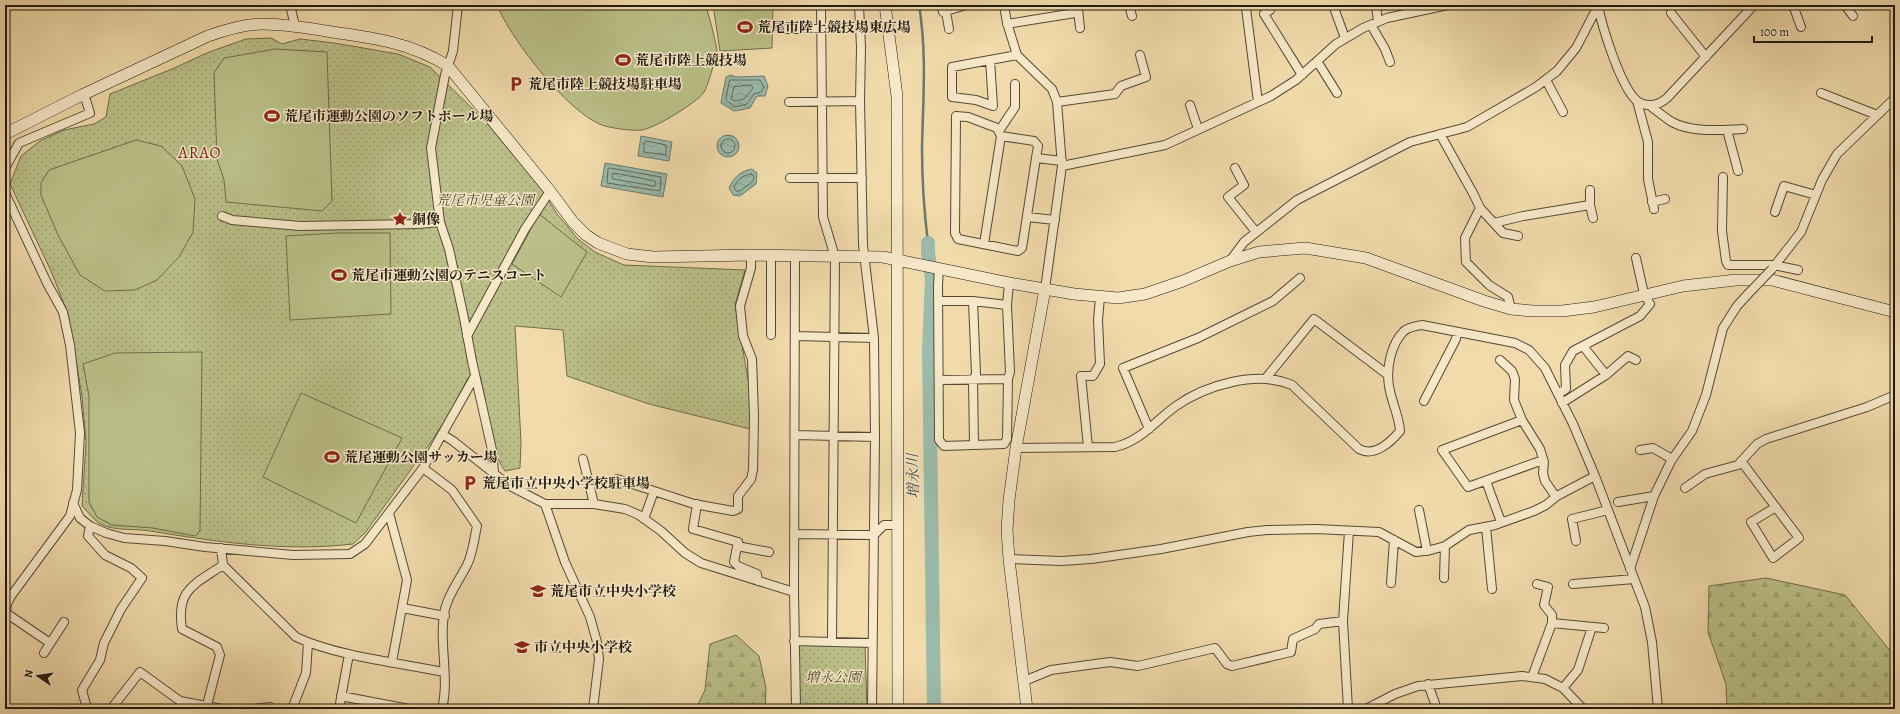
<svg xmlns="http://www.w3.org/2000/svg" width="1900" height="714" viewBox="0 0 1900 714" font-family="Alegreya,'Noto Serif JP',serif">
	<defs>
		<pattern id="grass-dots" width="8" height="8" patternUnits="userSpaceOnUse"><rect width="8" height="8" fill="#bbc088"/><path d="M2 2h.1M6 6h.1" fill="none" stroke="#a0a474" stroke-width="1.8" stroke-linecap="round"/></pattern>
		<pattern id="forest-firs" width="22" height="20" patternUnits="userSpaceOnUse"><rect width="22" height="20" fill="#bbc088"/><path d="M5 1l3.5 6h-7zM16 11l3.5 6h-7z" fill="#a0a474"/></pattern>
		<pattern id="water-waves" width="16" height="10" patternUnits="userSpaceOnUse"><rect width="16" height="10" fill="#9bbbac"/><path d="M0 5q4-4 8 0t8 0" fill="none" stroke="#85a093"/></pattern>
	</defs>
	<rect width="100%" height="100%" fill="#f1dbab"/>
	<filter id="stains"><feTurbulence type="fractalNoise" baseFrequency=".005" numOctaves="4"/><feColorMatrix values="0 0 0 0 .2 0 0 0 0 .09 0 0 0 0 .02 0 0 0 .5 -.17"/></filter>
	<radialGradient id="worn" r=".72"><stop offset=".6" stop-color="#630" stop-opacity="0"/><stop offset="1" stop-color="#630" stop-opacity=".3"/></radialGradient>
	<path fill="url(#grass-dots)" stroke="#6e6c4b" d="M 271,38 L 282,44 L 300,39 L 334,43 L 398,54 L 430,67 L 486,122 L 542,190 L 557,214 L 578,239 L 595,252 L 624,265 L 745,270 L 735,305 L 749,385 L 750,429 L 649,404 L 567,376 L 563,330 L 515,326 L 521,442 L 520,468 L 505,471 C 486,443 489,408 480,376 L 468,378 L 448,416 L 433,439 L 365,533 L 353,544 C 285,552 218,542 150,531 C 134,528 114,532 99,523 C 93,519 87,511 82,506 L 86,442 L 82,396 L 68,314 L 51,271 L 10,184 L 21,156 L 40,141 L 64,130 L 94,124 L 106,117 L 110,94 L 172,69 L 209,52 L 246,39 Z
		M 799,642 L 865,645 L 867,709 L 798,709 Z"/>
	<path fill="url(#forest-firs)" stroke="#6e6c4b" d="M 1766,578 L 1845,595 L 1895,657 L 1895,709 L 1727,709 L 1726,684 L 1708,632 L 1709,586 Z
		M 736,635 L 759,656 L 766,688 L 765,709 L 696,709 L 705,690 L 710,644 Z"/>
	<path fill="#bbc088" stroke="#6e6c4b" d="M 497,5 L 705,5 C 708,10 717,46 717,52 C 716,57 707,89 704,92 C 697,103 655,128 642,130 C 633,131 619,129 609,127 C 573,121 510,38 497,5 Z
		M 713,5 L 773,5 L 772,48 L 720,51 Z
		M 275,49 L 327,52 L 332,201 L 322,211 L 226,202 L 224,180 L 217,159 L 214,73 L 224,58 Z
		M 136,140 L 161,146 L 182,166 L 195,199 L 193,232 L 179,257 L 157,280 L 135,290 L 105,291 L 80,275 L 58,235 L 41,195 L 41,183 L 49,170 Z
		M 539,214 L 587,252 L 561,297 L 512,264 Z
		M 338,233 L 390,233 L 391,314 L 290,320 L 286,236 Z
		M 202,352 L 200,531 L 195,536 L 153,528 L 112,525 L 97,517 L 89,502 L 89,396 L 83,364 L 115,353 Z
		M 301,393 L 402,438 L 356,523 L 263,477 Z"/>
	<path fill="url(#water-waves)" stroke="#6a7a6d" d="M 731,75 L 736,77 L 764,76 L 768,86 L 765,96 L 757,96 L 750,108 L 734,111 L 721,103 L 726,77 Z
		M717 146a11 11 0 1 1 22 0a11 11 0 1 1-22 0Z
		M 641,136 L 672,142 L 669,161 L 638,156 Z
		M 605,163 L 667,174 L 663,197 L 601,186 Z
		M 752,169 L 757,173 L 756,184 L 740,196 L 733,195 L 729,188 C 734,177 741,171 752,169 Z"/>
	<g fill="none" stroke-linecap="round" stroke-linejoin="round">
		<path stroke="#5e6a5d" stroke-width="1" d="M 730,80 L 760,80 L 764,87 L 761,92 L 754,94 L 747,104 L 735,107 L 726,100 Z
			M 751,85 L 753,88 L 744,99 L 736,101 L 731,99 L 734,87 Z
			M721 146a7 7 0 1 1 14 0a7 7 0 1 1-14 0Z
			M 646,141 L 666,145 L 666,155 L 644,152 L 644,143 Z
			M 610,168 L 661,177 L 660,191 L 607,183 L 608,169 Z
			M 614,173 L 655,181 L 656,185 L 654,186 L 613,179 L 612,176 Z
			M 751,174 L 754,176 L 753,181 L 740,191 L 736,191 L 734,187 C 737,180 743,175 751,174 Z"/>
		<path stroke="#6a7a6d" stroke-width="2.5" d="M 919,5 C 927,53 923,100 922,148 C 922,180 924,211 928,243"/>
		<path stroke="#9bbbac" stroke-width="14" d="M 928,243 L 928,253 L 932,279 L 929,350 L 934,709"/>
		<defs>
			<path id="street" d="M 290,5 L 295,26
				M 458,5 L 453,51 L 445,75 L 431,148 L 440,222 L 449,249 L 464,318 L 472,361 L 492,450 L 494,472
				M 821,5 L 823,217 L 835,257 L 832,641
				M 859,5 L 861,47 L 860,101 L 863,245 L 874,338 L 875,437 L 872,709
				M 941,5 L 943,12 L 966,5
				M 1004,5 L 1007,23 L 1017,55 L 1052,89 L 1057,102 L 1062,166 L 1045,289
				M 1129,5 L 1132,16
				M 1333,5 L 1345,38
				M 1376,5 L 1378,22
				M 1598,5 C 1602,27 1620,85 1636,100 C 1645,108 1658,106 1667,98 L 1754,5
				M 1793,5 L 1801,27
				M 1845,5 L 1853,16
				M 1246,8 L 1258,102
				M 1078,9 L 1080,28
				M 1270,10 L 1264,14 L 1302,75
				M 946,12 L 949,29
				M 1671,13 L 1706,57
				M 1007,24 L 1075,13 L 1077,5
				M 1371,25 L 1385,49 L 1390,62
				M 787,29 L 821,29
				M 990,60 L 993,106 L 976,100 L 952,97 L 952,67 L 1017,55
				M 1317,61 L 1337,93
				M 1546,80 L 1563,112
				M 1821,93 L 1877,115
				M 1637,101 L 1648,142 L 1648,179 L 1654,209
				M 789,102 L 860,101
				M 1057,102 L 1115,94 L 1121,86 L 1146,77 L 1140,55
				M 1190,105 L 1198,129
				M 1649,105 C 1656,110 1664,117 1672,122 C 1692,133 1720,130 1743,129
				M 1727,130 L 1738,171
				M 999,131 L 1015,107 L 1015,84
				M 1440,134 L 1474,195 L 1480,208 L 1465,238 L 1466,262 L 1489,285 L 1508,297 L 1511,309
				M 1036,158 L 1022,248 L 1018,251 L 958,239 L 955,233 L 956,116 L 968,117 L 997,128 L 1001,136 L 1034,141 L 1038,146 L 1036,158 L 1062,161
				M 1062,166 L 1165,145 L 1271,96 L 1296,80 L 1336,44 L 1363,28 L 1387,18 L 1448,5
				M 5,168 L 19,143 L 90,113 L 84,94
				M 1235,168 L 1244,185 L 1228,197 L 1256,232
				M 1723,177 L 1722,231 L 1726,261 L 1728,265 L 1774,265 L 1798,270
				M 790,178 L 862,178
				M 1590,190 L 1590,205
				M 5,193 L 47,283 L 63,312 L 70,345 L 80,433 L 77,490 L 70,516 L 11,596 L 7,604 L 5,621
				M 1652,202 L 1665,199
				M 1480,208 L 1503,233 L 1518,236
				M 1775,212 L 1784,186 L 1816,195
				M 222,216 L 232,220 L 300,226 L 418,224 L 440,222
				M 1027,217 L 1055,220
				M 1494,223 L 1523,216 L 1590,205 L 1593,218
				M 984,244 L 1001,136
				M 771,256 L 771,335
				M 795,257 L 794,592 L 796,709
				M 1230,261 L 1244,242 L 1297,200 L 1410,142 L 1467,127 L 1536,87 L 1557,71 L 1576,48 L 1598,6
				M 1772,269 L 1801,232 L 1822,180 L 1837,154 L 1895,98
				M 938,301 L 973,301 L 976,374 L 973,380 L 974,445
				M 973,301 L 1007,305
				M 467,336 L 525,229 L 550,191
				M 796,336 L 874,338
				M 1583,346 L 1606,375
				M 1500,360 L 1512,371 L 1515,379 L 1514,400 L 1522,420 L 1540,449 L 1544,462 L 1543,473 L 1545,481 L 1556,497
				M 1266,378 L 1314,319 L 1388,375
				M 1008,379 L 1010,372 L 1007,305 L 1009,283
				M 939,380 L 1008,379 L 1007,439 L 1004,444 L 944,446 L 939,440 L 938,285 L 939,269
				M 1558,394 L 1566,389 L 1565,365 L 1573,351 L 1640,316 L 1650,304 L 1644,294 L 1636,258
				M 1424,401 L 1456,339 L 1457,332
				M 1562,403 L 1606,375 L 1628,356 L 1636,360
				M 1522,420 L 1442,450 L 1468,487 L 1543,460
				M 1149,429 L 1123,368 L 1198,338 L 1273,301 L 1300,278
				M 442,434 L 453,441 L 510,486 L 545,504 L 594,504 L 625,509 L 639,515 L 661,531 L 685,553 L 701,563 L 794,592
				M 796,435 L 875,437
				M 1088,447 L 1081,376 L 1093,376 L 1100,364 L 1098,320 L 1100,297
				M 1016,448 L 1115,447 C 1141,441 1155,421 1176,406 C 1206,385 1257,370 1292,385 L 1359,449 C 1374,457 1390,443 1400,431 C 1399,415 1391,401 1389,386 C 1386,368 1391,344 1404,331 C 1409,327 1416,326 1422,325 L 1515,343 L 1529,350 L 1545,368 L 1573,424 L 1595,476 L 1645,607 L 1652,642 L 1658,709
				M 1640,450 L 1653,448 L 1672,459
				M 583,459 L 594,504
				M 1741,461 L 1799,538 L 1773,558 L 1751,522 L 1776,507
				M 423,468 L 452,490 L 477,526 C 474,539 473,553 467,565 C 460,579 449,593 445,609 C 438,642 450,676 442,709
				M 617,479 L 694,504 L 733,511 L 738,509 L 738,496 L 751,479 L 753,470 L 754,416 L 752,359 L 743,336 L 740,306 L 751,268 L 751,255
				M 1486,481 L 1501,522
				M 1685,488 L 1705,474 L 1738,465 L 1757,444 L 1766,439 L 1867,407 L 1895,395
				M 1618,502 L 1654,496
				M 73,503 L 80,518 L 90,526 L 106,533 L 124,538 L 165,541 L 205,547 L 293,555 L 350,554 L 365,544 L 423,468 L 475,376
				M 545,504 L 565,562 L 590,617 L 597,642 L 599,659 L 593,709
				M 697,504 L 693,529 L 738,542 L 734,562 L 738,566 L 757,574 L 758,581
				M 1419,510 L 1427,551
				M 389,513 L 407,580 L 392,662
				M 644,519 L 654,491
				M 1486,527 L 1492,589
				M 794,534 L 874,535 L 884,525 L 898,525
				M 1576,541 L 1572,519 L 1608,510
				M 737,546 L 769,552
				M 221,548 L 223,565 L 296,637 C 336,656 399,663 444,672
				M 1009,559 L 1061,561 L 1091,559 L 1161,549 L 1248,532 L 1267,530 L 1316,529 L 1379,532 L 1416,552 L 1431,550 L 1445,546 L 1469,530 L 1495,525 L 1534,511 L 1546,505 L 1557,496 L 1595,476
				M 1630,569 L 1654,496 L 1671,461 L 1692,431 L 1706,395 L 1723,328 L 1737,306 L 1748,294
				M 1444,578 L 1445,546
				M 1391,583 L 1394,540
				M 1573,584 L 1634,579
				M 402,608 L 445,616
				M 6,613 L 50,643
				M 1552,623 L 1604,628
				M 794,641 L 872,643
				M 44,653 L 64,622
				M 1532,677 L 1552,623 L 1552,615 L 1544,605 L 1548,587 L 1537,584
				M 1024,681 L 1051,670 L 1110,662 L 1138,666 L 1215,648 L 1227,664 L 1232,666 L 1291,652 L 1293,639 L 1315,629 L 1319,624 L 1343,621
				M 1428,684 L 1437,709
				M 1563,688 L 1578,670 L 1592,627
				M 341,696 L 409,709
				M 83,709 L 86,705 L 82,690 L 100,660 L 104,643 L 121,609 L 142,578 L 131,568 L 105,555 L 88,536 L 90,526
				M 111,709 L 140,672 L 180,701 L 222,709
				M 206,709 L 220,655 L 217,647 L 182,629 C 176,589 194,585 223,565
				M 253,709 L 270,707
				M 292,709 L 306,673 L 308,643
				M 339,709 L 349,654
				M 1348,709 L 1343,621 L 1349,531
				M 1366,709 L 1395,694 L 1418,686 L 1522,676 L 1545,679 L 1563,688 L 1583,709"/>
			<path id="secondary" d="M 885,5 L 897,96 L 898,709
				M 5,134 L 82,95 L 208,36 C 225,30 244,24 262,24 C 285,24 309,28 332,32 C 375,38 411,43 448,66 L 550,191 L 573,222 L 586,235 L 598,243 L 627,254 L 653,257 L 751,255 L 883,257 L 1009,283 L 1074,294 L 1118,298 L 1145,294 L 1183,281 L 1230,261 L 1259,252 L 1305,248 L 1366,258 L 1484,301 L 1511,309 L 1533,311 L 1562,311 L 1594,307 L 1683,286 L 1736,280 L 1772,280 L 1895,312
				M 1027,709 L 1009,559 L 1007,530 L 1009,500 L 1016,448 L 1045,289"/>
		</defs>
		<use href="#street" stroke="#554935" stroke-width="10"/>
		<use href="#secondary" stroke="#21180e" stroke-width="12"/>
		<use href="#street" stroke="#f6e8c8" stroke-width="8"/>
		<use href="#secondary" stroke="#f6e8c8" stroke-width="11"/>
		<defs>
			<path id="street-bridge" d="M 1748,294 L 1772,269"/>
		</defs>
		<use href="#street-bridge" stroke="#554935" stroke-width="10" stroke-linecap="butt"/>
		<use href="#street-bridge" stroke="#f6e8c8" stroke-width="8"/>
	</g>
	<defs>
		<symbol id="stadium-bare" viewBox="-9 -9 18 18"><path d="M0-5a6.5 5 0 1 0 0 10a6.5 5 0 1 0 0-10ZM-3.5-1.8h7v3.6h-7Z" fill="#8f2418" stroke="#f6e8c8" stroke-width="2.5" paint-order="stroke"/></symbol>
		<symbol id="parking-bare" viewBox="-9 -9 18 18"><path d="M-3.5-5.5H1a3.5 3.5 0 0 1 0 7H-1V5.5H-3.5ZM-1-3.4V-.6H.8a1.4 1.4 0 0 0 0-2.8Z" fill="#8f2418" stroke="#f6e8c8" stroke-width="2.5" paint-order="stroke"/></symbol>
		<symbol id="sight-bare" viewBox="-9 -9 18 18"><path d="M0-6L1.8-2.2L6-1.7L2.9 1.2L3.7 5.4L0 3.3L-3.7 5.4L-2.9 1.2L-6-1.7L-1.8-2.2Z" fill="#8f2418" stroke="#f6e8c8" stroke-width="2.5" paint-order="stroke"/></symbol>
		<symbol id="school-bare" viewBox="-9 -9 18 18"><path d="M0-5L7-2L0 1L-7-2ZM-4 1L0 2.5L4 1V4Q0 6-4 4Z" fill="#8f2418" stroke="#f6e8c8" stroke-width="2.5" paint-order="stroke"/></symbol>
	</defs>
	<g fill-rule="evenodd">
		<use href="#stadium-bare" x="734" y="16" width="22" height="22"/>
		<use href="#stadium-bare" x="612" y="49" width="22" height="22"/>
		<use href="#parking-bare" x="505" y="73" width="22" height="22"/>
		<use href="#stadium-bare" x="261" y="105" width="22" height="22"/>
		<use href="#sight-bare" x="389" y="208" width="22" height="22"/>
		<use href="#stadium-bare" x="328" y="264" width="22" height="22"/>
		<use href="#stadium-bare" x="321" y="446" width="22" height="22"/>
		<use href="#parking-bare" x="459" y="472" width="22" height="22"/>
		<use href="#school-bare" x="527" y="580" width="22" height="22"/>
		<use href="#school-bare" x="511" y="636" width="22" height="22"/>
	</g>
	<g text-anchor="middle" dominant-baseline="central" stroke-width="3" stroke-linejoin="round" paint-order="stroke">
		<g font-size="14" font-weight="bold" fill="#21180e" stroke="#f6e8c8" text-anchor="start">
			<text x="757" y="27">荒尾市陸上競技場東広場</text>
			<text x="635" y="60">荒尾市陸上競技場</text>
			<text x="528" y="84">荒尾市陸上競技場駐車場</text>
			<text x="284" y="116">荒尾市運動公園のソフトボール場</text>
			<text x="412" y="219">銅像</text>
			<text x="351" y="275">荒尾市運動公園のテニスコート</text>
			<text x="344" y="457">荒尾運動公園サッカー場</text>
			<text x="482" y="483">荒尾市立中央小学校駐車場</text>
			<text x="550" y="591">荒尾市立中央小学校</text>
			<text x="534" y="647">市立中央小学校</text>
		</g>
		<g font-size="14" font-style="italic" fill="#4f4a33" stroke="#f6e8c8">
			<text x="485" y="200">荒尾市児童公園</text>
			<text x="833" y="677">増永公園</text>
		</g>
		<g font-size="15" font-style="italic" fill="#4c5145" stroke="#f6e8c8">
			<text transform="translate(913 476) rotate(-91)">増永川</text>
		</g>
		<g font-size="16" letter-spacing="1" fill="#7a1f14" stroke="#f6e8c8">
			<text x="200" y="153">ARAO</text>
		</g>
	</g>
	<rect width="1900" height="714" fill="none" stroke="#f1dbab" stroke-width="20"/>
	<rect x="6" y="6" width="1888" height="702" fill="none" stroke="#21180e" stroke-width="2"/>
	<rect x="10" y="10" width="1880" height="694" fill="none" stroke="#21180e"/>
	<g transform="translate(38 676) rotate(283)" stroke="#f6e8c8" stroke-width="3" paint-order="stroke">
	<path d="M0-3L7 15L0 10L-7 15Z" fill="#21180e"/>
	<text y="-6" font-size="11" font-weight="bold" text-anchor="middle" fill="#21180e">N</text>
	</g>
	<path d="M1754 36v6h118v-6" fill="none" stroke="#21180e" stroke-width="2"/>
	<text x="1760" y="36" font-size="12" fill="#21180e" stroke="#f6e8c8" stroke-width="3" paint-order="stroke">100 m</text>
	<rect width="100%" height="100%" filter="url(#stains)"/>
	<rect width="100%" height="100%" fill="url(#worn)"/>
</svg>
